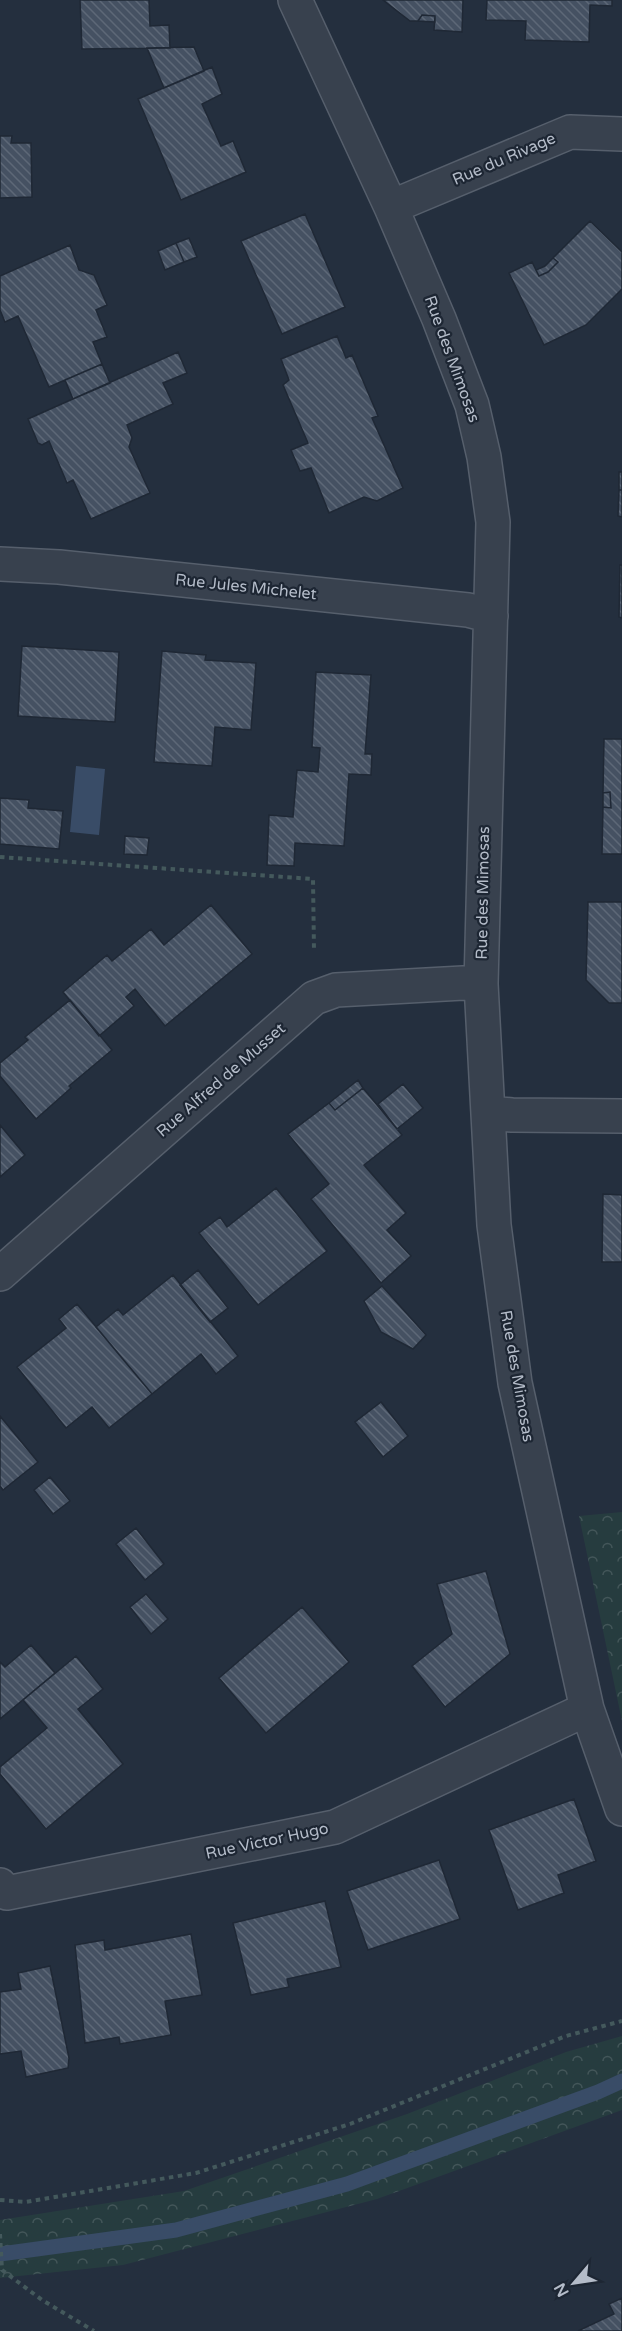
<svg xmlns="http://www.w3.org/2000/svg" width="622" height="2331" viewBox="0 0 622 2331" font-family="'Varela Round',sans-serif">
	<defs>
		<pattern id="forest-crowns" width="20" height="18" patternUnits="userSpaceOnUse" patternTransform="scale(1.5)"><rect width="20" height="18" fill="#263c3f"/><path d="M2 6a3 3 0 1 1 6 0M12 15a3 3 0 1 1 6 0" fill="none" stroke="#435659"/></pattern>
		<pattern id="building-back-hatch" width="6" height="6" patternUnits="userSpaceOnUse" patternTransform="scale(1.5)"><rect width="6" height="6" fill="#455162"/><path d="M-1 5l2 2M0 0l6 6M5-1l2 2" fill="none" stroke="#5d6877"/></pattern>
	</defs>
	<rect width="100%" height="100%" fill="#242f3e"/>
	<path fill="url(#forest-crowns)" d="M 622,1512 L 622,1721 L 579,1516 Z
		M 622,2036 L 622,2110 L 377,2199 L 123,2265 L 0,2278 L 0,2220 L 184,2191 L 407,2114 L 566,2052 Z"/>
	<path fill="#394c67" d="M 76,766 L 105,769 L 99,835 L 70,832 Z"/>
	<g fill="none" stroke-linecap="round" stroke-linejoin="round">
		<path stroke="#394c67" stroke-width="15" d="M 0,2254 L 176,2230 L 347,2184 L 598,2092 L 622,2081"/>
	</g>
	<path fill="url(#building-back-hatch)" stroke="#1f2835" stroke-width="1.5" d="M 80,0 L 149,0 L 150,26 L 169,25 L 170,48 L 82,49 Z
		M 383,0 L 463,0 L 462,32 L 434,30 L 435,16 L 422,15 L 418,21 L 410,21 Z
		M 487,0 L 612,0 L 612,6 L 590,5 L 589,42 L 525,40 L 526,21 L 486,20 Z
		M 422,15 L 435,16 L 435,22 L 418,21 Z
		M 194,47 L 204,71 L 164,88 L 147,48 Z
		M 212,67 L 222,94 L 202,104 L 221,146 L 233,141 L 246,172 L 181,200 L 138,99 Z
		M 0,136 L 12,136 L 11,143 L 31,143 L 32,197 L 0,198 Z
		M 305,214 L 345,307 L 282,334 L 241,241 Z
		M 590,221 L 622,252 L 622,289 L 586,325 L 544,345 L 509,273 L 532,262 L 539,276 L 548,272 L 558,262 L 553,258 Z
		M 189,238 L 197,257 L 184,262 L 176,243 Z
		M 176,243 L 184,262 L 165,270 L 158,251 Z
		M 70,245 L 79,270 L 94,275 L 107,305 L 96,310 L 107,337 L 93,342 L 102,364 L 49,387 L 18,316 L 5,322 L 0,310 L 0,276 Z
		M 553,258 L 558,262 L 548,272 L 539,276 L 536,270 L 545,266 Z
		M 337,336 L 346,358 L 352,355 L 378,416 L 372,418 L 403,488 L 377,501 L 364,497 L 329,513 L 311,468 L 300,471 L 291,450 L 308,443 L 283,385 L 289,380 L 281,359 Z
		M 178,352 L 187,373 L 163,383 L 173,404 L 127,425 L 132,438 L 129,447 L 150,493 L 91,519 L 73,480 L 67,483 L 49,441 L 42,445 L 38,443 L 28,419 Z
		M 102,364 L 110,383 L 73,399 L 65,380 Z
		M 619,472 L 622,472 L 622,490 L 619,490 Z
		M 619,490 L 622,490 L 622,517 L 618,516 Z
		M 620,565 L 622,565 L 622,618 L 619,617 Z
		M 22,646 L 119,652 L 115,722 L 18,716 Z
		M 162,651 L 206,655 L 205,660 L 256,663 L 251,730 L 215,727 L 212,766 L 154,762 Z
		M 316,672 L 371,675 L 365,754 L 372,754 L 371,775 L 349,774 L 344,846 L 295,843 L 294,866 L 267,865 L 269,815 L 293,817 L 297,770 L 318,772 L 320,748 L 312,747 Z
		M 604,739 L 622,739 L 622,854 L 602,854 L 603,807 L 611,808 L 610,792 L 603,793 Z
		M 610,792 L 611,808 L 603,807 L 603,793 Z
		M 0,798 L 29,800 L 28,808 L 63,811 L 59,849 L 0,844 Z
		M 125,836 L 149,838 L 147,855 L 124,854 Z
		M 588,902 L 622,902 L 622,1003 L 609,1003 L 586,980 Z
		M 211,905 L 252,954 L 165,1026 L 135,989 L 126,997 L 134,1006 L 99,1036 L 63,992 L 107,955 L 112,961 L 151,929 L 164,945 Z
		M 70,1000 L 112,1050 L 69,1086 L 71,1088 L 36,1119 L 0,1076 L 0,1063 L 28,1040 L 25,1037 Z
		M 358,1080 L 363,1088 L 335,1110 L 329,1103 Z
		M 403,1084 L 423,1108 L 397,1129 L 378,1104 Z
		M 363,1088 L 402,1135 L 364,1165 L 406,1213 L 387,1230 L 411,1256 L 381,1283 L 311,1199 L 329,1184 L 288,1134 L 329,1103 L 335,1110 Z
		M 0,1125 L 25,1155 L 0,1177 Z
		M 276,1188 L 327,1251 L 258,1305 L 199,1233 L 220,1217 L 227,1227 Z
		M 603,1194 L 622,1195 L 622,1262 L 602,1262 Z
		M 198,1270 L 228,1308 L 210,1322 L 180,1285 Z
		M 173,1275 L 238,1356 L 216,1374 L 201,1354 L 152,1394 L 96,1327 L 118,1309 L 123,1315 Z
		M 382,1286 L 426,1335 L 413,1349 L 381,1332 L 364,1301 Z
		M 77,1304 L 152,1394 L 109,1428 L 92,1407 L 66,1428 L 17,1367 L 66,1328 L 59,1319 Z
		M 381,1402 L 408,1436 L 383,1457 L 355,1422 Z
		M 0,1416 L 38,1462 L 3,1490 L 0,1486 Z
		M 50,1477 L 70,1501 L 53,1514 L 34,1490 Z
		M 136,1528 L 164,1564 L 145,1580 L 116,1544 Z
		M 486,1571 L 510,1654 L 445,1707 L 412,1666 L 452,1634 L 437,1584 Z
		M 146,1594 L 168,1619 L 151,1634 L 130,1607 Z
		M 302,1607 L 349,1662 L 266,1733 L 219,1678 Z
		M 31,1645 L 55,1673 L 0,1719 L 0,1662 L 5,1667 Z
		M 76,1656 L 103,1689 L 78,1709 L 123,1764 L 46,1829 L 0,1774 L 0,1767 L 47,1728 L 23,1700 Z
		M 574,1799 L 596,1861 L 558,1875 L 564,1893 L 518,1910 L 489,1830 Z
		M 439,1860 L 460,1919 L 368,1950 L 347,1891 Z
		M 325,1901 L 341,1967 L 287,1979 L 289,1987 L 251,1995 L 233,1923 Z
		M 191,1934 L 202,1995 L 165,2001 L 171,2035 L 120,2044 L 119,2037 L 85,2043 L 75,1945 L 104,1940 L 105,1950 Z
		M 50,1966 L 69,2058 L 68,2068 L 26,2077 L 21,2051 L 0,2054 L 0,1992 L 21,1989 L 18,1973 Z
		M 622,2298 L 622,2331 L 578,2331 L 614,2314 L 609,2304 Z"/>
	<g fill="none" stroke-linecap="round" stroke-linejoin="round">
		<defs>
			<path id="minor" d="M 295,0 L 391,207 L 439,319 L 472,405 L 484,457 L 493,522 L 481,984 L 494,1225 L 515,1383 L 587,1709 L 622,1809
				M 391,207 L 570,132 L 622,134
				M 0,564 L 59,567 L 468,610 L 491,616
				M 489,1113 L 512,1115 L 622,1116
				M 0,1274 L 314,998 L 336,990 L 463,983 L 481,984
				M 0,1885 L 7,1893 L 335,1827 L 587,1709"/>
		</defs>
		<use href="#minor" stroke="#565f6c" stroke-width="36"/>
		<path stroke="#44595c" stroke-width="4" stroke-dasharray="4.5 4.5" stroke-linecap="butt" d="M 0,857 L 313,879 L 314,951
			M 0,2200 L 26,2202 L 196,2173 L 350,2124 L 566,2036 L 622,2021
			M 0,2234 L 2,2270 L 42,2300 L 94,2331"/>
		<use href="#minor" stroke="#38414e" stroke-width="33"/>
	</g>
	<g text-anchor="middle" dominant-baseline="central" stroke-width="4.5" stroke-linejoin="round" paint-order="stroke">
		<g font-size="16" fill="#b4bcc9" stroke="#1d2633">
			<text transform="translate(504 159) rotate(-23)">Rue du Rivage</text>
			<text transform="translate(452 359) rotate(70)">Rue des Mimosas</text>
			<text transform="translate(246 587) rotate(6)">Rue Jules Michelet</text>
			<text transform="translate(483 893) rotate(-89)">Rue des Mimosas</text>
			<text transform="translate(221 1080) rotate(-41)">Rue Alfred de Musset</text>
			<text transform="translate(517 1376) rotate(80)">Rue des Mimosas</text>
			<text transform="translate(267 1841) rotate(-12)">Rue Victor Hugo</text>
		</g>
	</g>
	<g transform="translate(574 2283) rotate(241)" stroke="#1d2633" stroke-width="4.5" paint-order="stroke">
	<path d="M0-4.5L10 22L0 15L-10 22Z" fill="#b4bcc9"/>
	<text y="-9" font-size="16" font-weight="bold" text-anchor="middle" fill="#b4bcc9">N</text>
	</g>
</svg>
